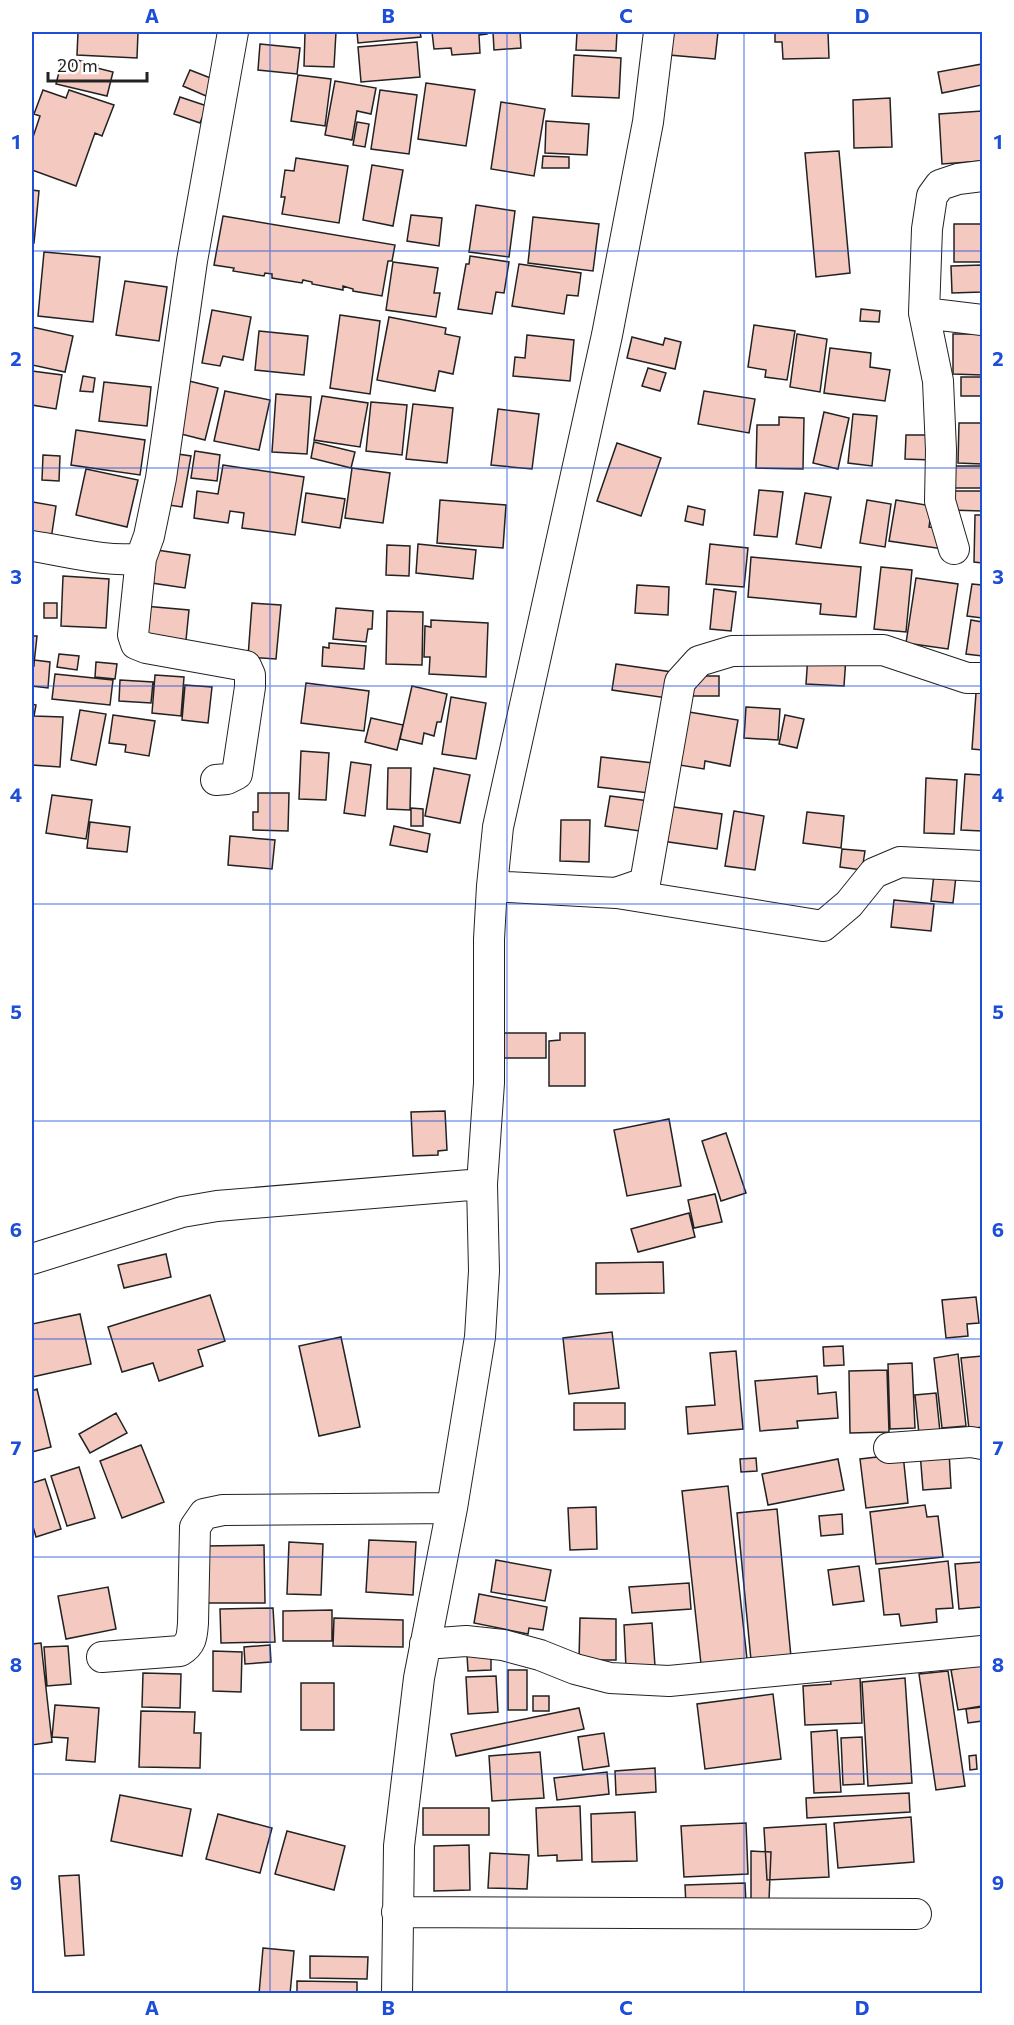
<svg xmlns="http://www.w3.org/2000/svg" width="1014" height="2025" viewBox="0 0 1014 2025" font-family="Commissioner,sans-serif">
	<rect width="100%" height="100%" fill="#fff"/>
	<path fill="#f3c9c0" stroke="#222" stroke-width="1.5" d="M 78,32 L 138,32 L 137,58 L 77,55 Z
		M 305,32 L 336,32 L 334,67 L 304,66 Z
		M 357,32 L 420,32 L 421,37 L 358,43 Z
		M 432,32 L 487,32 L 487,34 L 479,35 L 480,53 L 452,55 L 451,48 L 434,49 Z
		M 493,32 L 520,32 L 521,48 L 494,50 Z
		M 577,32 L 617,32 L 616,51 L 576,50 Z
		M 671,32 L 718,32 L 715,59 L 669,55 Z
		M 775,32 L 828,32 L 829,58 L 783,59 L 782,42 L 775,42 Z
		M 417,42 L 420,77 L 361,82 L 358,47 Z
		M 260,44 L 300,48 L 297,74 L 258,70 Z
		M 574,55 L 621,58 L 619,98 L 572,96 Z
		M 73,59 L 98,65 L 97,68 L 113,72 L 107,96 L 56,84 L 61,64 L 72,66 Z
		M 982,64 L 982,85 L 942,93 L 938,72 Z
		M 190,70 L 213,79 L 206,96 L 183,86 Z
		M 298,75 L 331,79 L 325,126 L 291,121 Z
		M 335,81 L 376,88 L 371,114 L 357,111 L 352,140 L 325,135 Z
		M 426,83 L 475,90 L 466,146 L 418,139 Z
		M 43,90 L 66,98 L 69,90 L 114,105 L 102,136 L 95,133 L 76,186 L 32,170 L 32,140 L 40,116 L 34,114 Z
		M 380,90 L 417,95 L 409,154 L 371,149 Z
		M 180,97 L 207,106 L 200,123 L 174,114 Z
		M 890,98 L 892,147 L 854,148 L 853,100 Z
		M 501,102 L 545,109 L 534,176 L 491,169 Z
		M 982,111 L 982,161 L 942,164 L 939,114 Z
		M 546,121 L 589,124 L 587,155 L 545,153 Z
		M 357,122 L 369,124 L 365,147 L 353,145 Z
		M 839,151 L 850,273 L 816,277 L 805,153 Z
		M 543,156 L 569,157 L 569,168 L 542,168 Z
		M 296,158 L 348,166 L 339,223 L 282,214 L 285,197 L 281,197 L 285,170 L 294,171 Z
		M 372,165 L 403,170 L 393,226 L 363,220 Z
		M 32,190 L 39,191 L 34,243 L 32,243 Z
		M 476,205 L 515,211 L 509,257 L 469,252 Z
		M 411,215 L 442,218 L 439,246 L 407,241 Z
		M 223,216 L 395,245 L 392,261 L 388,261 L 382,296 L 353,291 L 353,289 L 343,286 L 343,290 L 312,284 L 312,282 L 303,280 L 302,283 L 272,278 L 272,274 L 265,273 L 264,276 L 233,271 L 234,268 L 214,265 Z
		M 533,217 L 599,224 L 593,271 L 528,263 Z
		M 954,224 L 982,224 L 982,262 L 954,262 Z
		M 44,252 L 100,257 L 93,322 L 38,316 Z
		M 470,256 L 509,262 L 504,293 L 496,292 L 492,314 L 458,309 L 466,264 L 469,264 Z
		M 393,262 L 438,268 L 434,293 L 440,293 L 436,317 L 386,310 Z
		M 519,264 L 581,273 L 578,296 L 567,295 L 564,314 L 512,306 Z
		M 982,265 L 982,292 L 952,293 L 951,266 Z
		M 125,281 L 167,287 L 159,341 L 116,335 Z
		M 861,309 L 880,311 L 879,322 L 860,321 Z
		M 212,310 L 251,317 L 243,360 L 223,356 L 220,366 L 202,363 Z
		M 340,315 L 380,321 L 370,394 L 330,388 Z
		M 389,317 L 446,328 L 445,334 L 460,337 L 453,374 L 439,371 L 435,391 L 377,380 Z
		M 754,325 L 795,331 L 787,380 L 765,377 L 766,370 L 748,367 Z
		M 32,327 L 73,336 L 65,372 L 32,365 Z
		M 259,331 L 308,336 L 304,375 L 255,370 Z
		M 797,334 L 827,339 L 820,392 L 790,387 Z
		M 953,334 L 982,334 L 982,375 L 953,374 Z
		M 527,335 L 574,340 L 570,381 L 513,376 L 515,357 L 525,358 Z
		M 632,337 L 663,345 L 665,338 L 681,342 L 675,369 L 627,358 Z
		M 830,348 L 871,353 L 870,367 L 890,370 L 885,401 L 824,393 Z
		M 648,368 L 666,373 L 660,391 L 642,386 Z
		M 32,371 L 62,375 L 56,409 L 32,405 Z
		M 83,376 L 95,378 L 93,392 L 80,391 Z
		M 961,377 L 982,377 L 982,396 L 961,396 Z
		M 189,381 L 218,388 L 205,440 L 177,433 Z
		M 104,382 L 151,387 L 147,426 L 99,421 Z
		M 225,391 L 270,400 L 259,450 L 214,441 Z
		M 704,391 L 755,399 L 749,433 L 698,424 Z
		M 276,394 L 311,397 L 307,454 L 272,452 Z
		M 322,396 L 368,403 L 360,447 L 314,440 Z
		M 371,402 L 407,405 L 402,455 L 366,451 Z
		M 413,404 L 453,408 L 447,463 L 406,459 Z
		M 498,409 L 539,414 L 532,469 L 491,465 Z
		M 824,412 L 849,418 L 838,469 L 813,463 Z
		M 853,414 L 877,416 L 872,466 L 848,463 Z
		M 779,417 L 804,418 L 803,469 L 756,468 L 757,425 L 779,425 Z
		M 959,423 L 982,423 L 982,464 L 958,463 Z
		M 76,430 L 145,440 L 140,475 L 71,465 Z
		M 906,435 L 933,435 L 932,460 L 905,459 Z
		M 314,442 L 355,452 L 351,468 L 311,458 Z
		M 617,443 L 661,458 L 641,516 L 597,501 Z
		M 195,451 L 220,455 L 217,481 L 191,478 Z
		M 164,452 L 191,456 L 182,507 L 155,503 Z
		M 43,455 L 60,456 L 59,481 L 42,480 Z
		M 223,465 L 304,477 L 295,535 L 242,528 L 244,513 L 230,511 L 228,523 L 194,518 L 197,491 L 218,494 Z
		M 948,466 L 982,466 L 982,488 L 948,488 Z
		M 352,468 L 390,473 L 383,523 L 345,518 Z
		M 86,469 L 138,480 L 127,527 L 76,515 Z
		M 759,490 L 783,492 L 777,537 L 754,535 Z
		M 950,491 L 982,491 L 982,511 L 949,510 Z
		M 306,493 L 345,499 L 340,528 L 302,522 Z
		M 805,493 L 831,497 L 821,548 L 796,544 Z
		M 440,500 L 506,505 L 503,548 L 437,543 Z
		M 867,500 L 891,504 L 885,547 L 860,543 Z
		M 896,500 L 932,506 L 929,527 L 947,529 L 943,549 L 889,541 Z
		M 33,502 L 56,506 L 50,546 L 32,543 Z
		M 688,506 L 705,510 L 703,525 L 685,521 Z
		M 975,515 L 982,515 L 982,563 L 974,562 Z
		M 418,544 L 476,550 L 473,579 L 416,573 Z
		M 710,544 L 748,548 L 744,587 L 706,584 Z
		M 387,545 L 410,546 L 409,576 L 386,575 Z
		M 150,549 L 190,555 L 185,588 L 145,582 Z
		M 751,557 L 861,567 L 856,617 L 820,614 L 821,604 L 748,597 Z
		M 881,567 L 912,570 L 906,632 L 874,629 Z
		M 63,576 L 109,579 L 106,628 L 61,626 Z
		M 916,578 L 958,584 L 948,649 L 906,643 Z
		M 972,584 L 982,585 L 982,618 L 967,616 Z
		M 637,585 L 669,587 L 668,615 L 635,613 Z
		M 714,589 L 736,592 L 731,631 L 710,629 Z
		M 44,603 L 57,603 L 57,618 L 44,618 Z
		M 252,603 L 281,605 L 276,659 L 248,657 Z
		M 144,606 L 189,610 L 186,640 L 141,635 Z
		M 336,608 L 373,611 L 372,629 L 368,629 L 366,642 L 333,639 Z
		M 387,611 L 423,612 L 422,665 L 386,664 Z
		M 431,620 L 488,623 L 486,677 L 429,674 L 430,657 L 424,657 L 425,626 L 431,627 Z
		M 971,620 L 982,622 L 982,656 L 966,654 Z
		M 32,636 L 37,636 L 34,664 L 32,664 Z
		M 329,643 L 366,646 L 364,669 L 322,666 L 323,647 L 329,648 Z
		M 59,654 L 79,656 L 77,670 L 57,667 Z
		M 808,655 L 846,657 L 844,686 L 806,684 Z
		M 34,660 L 50,662 L 48,688 L 32,686 L 32,666 L 34,666 Z
		M 96,662 L 117,664 L 115,679 L 95,677 Z
		M 616,664 L 672,672 L 667,698 L 612,690 Z
		M 55,674 L 113,680 L 110,705 L 52,699 Z
		M 155,675 L 184,677 L 181,716 L 152,713 Z
		M 693,676 L 719,676 L 719,696 L 693,696 Z
		M 120,680 L 153,682 L 151,703 L 119,701 Z
		M 306,683 L 369,691 L 364,731 L 301,723 Z
		M 185,685 L 212,687 L 208,723 L 182,720 Z
		M 412,686 L 447,694 L 441,722 L 437,722 L 434,736 L 424,733 L 422,744 L 400,739 Z
		M 976,693 L 982,693 L 982,750 L 972,749 Z
		M 451,697 L 486,703 L 476,759 L 442,754 Z
		M 32,704 L 36,705 L 34,716 L 63,717 L 60,767 L 32,765 Z
		M 746,707 L 780,709 L 778,740 L 744,738 Z
		M 80,710 L 106,714 L 96,765 L 71,760 Z
		M 689,712 L 738,720 L 730,766 L 705,761 L 704,769 L 679,765 Z
		M 113,715 L 155,721 L 149,756 L 125,752 L 126,745 L 109,743 Z
		M 785,715 L 804,719 L 797,748 L 779,744 Z
		M 371,718 L 403,725 L 397,750 L 365,742 Z
		M 301,751 L 329,753 L 326,800 L 299,799 Z
		M 601,757 L 662,764 L 658,794 L 598,787 Z
		M 351,762 L 371,765 L 365,816 L 344,813 Z
		M 388,768 L 411,768 L 410,810 L 387,809 Z
		M 434,768 L 470,775 L 460,823 L 425,816 Z
		M 965,774 L 982,775 L 982,831 L 961,830 Z
		M 926,778 L 957,780 L 954,834 L 924,833 Z
		M 258,793 L 289,793 L 288,831 L 253,830 L 253,812 L 258,812 Z
		M 52,795 L 92,800 L 86,839 L 46,833 Z
		M 610,796 L 657,802 L 654,833 L 605,826 Z
		M 667,806 L 722,814 L 717,849 L 662,841 Z
		M 411,808 L 423,809 L 423,826 L 411,826 Z
		M 734,811 L 764,816 L 755,870 L 725,866 Z
		M 807,812 L 844,816 L 841,848 L 803,843 Z
		M 561,820 L 590,820 L 589,862 L 560,861 Z
		M 90,822 L 130,827 L 127,852 L 87,848 Z
		M 394,826 L 430,834 L 427,852 L 390,845 Z
		M 230,836 L 275,840 L 272,869 L 228,865 Z
		M 842,849 L 865,851 L 862,870 L 840,867 Z
		M 936,856 L 958,858 L 953,903 L 931,901 Z
		M 894,900 L 934,904 L 931,931 L 891,927 Z
		M 502,1033 L 546,1033 L 546,1058 L 502,1058 Z
		M 560,1033 L 585,1033 L 585,1086 L 549,1086 L 549,1041 L 560,1040 Z
		M 445,1111 L 447,1150 L 438,1151 L 438,1155 L 413,1156 L 411,1112 Z
		M 669,1119 L 681,1186 L 627,1196 L 614,1130 Z
		M 726,1133 L 746,1193 L 721,1201 L 702,1141 Z
		M 715,1194 L 722,1222 L 694,1228 L 688,1200 Z
		M 689,1213 L 695,1237 L 638,1252 L 631,1229 Z
		M 166,1254 L 171,1277 L 124,1288 L 118,1265 Z
		M 663,1262 L 664,1293 L 596,1294 L 596,1263 Z
		M 210,1295 L 225,1341 L 198,1350 L 203,1366 L 159,1381 L 153,1363 L 122,1372 L 108,1327 Z
		M 976,1297 L 979,1323 L 967,1324 L 968,1336 L 946,1338 L 942,1300 Z
		M 80,1314 L 91,1364 L 32,1377 L 32,1324 Z
		M 612,1332 L 619,1388 L 569,1394 L 563,1338 Z
		M 341,1337 L 360,1427 L 319,1436 L 299,1346 Z
		M 843,1346 L 844,1365 L 824,1366 L 823,1347 Z
		M 736,1351 L 743,1429 L 688,1434 L 686,1407 L 715,1405 L 710,1353 Z
		M 958,1354 L 966,1426 L 942,1428 L 934,1358 Z
		M 982,1356 L 982,1427 L 969,1429 L 961,1358 Z
		M 912,1363 L 915,1428 L 890,1429 L 888,1364 Z
		M 887,1370 L 889,1432 L 850,1433 L 849,1371 Z
		M 817,1376 L 818,1394 L 836,1392 L 838,1418 L 797,1421 L 798,1428 L 760,1431 L 755,1381 Z
		M 37,1389 L 51,1447 L 32,1452 L 32,1391 Z
		M 936,1393 L 940,1432 L 919,1434 L 915,1395 Z
		M 574,1403 L 625,1403 L 625,1429 L 574,1430 Z
		M 116,1413 L 127,1433 L 90,1453 L 79,1434 Z
		M 141,1445 L 164,1502 L 122,1518 L 100,1461 Z
		M 949,1451 L 951,1488 L 923,1490 L 920,1452 Z
		M 903,1454 L 908,1503 L 866,1508 L 860,1459 Z
		M 756,1458 L 757,1471 L 741,1472 L 740,1459 Z
		M 838,1459 L 844,1490 L 768,1505 L 762,1474 Z
		M 79,1467 L 95,1518 L 67,1526 L 51,1476 Z
		M 45,1479 L 61,1529 L 36,1537 L 32,1523 L 32,1483 Z
		M 728,1486 L 747,1659 L 701,1664 L 682,1491 Z
		M 925,1505 L 927,1517 L 938,1516 L 943,1557 L 876,1564 L 870,1512 Z
		M 596,1507 L 597,1549 L 570,1550 L 568,1508 Z
		M 777,1509 L 791,1657 L 751,1660 L 737,1513 Z
		M 842,1514 L 843,1534 L 821,1536 L 819,1516 Z
		M 369,1540 L 416,1542 L 413,1595 L 366,1592 Z
		M 289,1542 L 323,1544 L 321,1595 L 287,1594 Z
		M 264,1545 L 265,1603 L 205,1603 L 204,1546 Z
		M 496,1560 L 551,1570 L 545,1601 L 491,1592 Z
		M 948,1561 L 953,1608 L 936,1609 L 937,1622 L 901,1626 L 899,1614 L 884,1615 L 879,1569 Z
		M 982,1562 L 982,1607 L 959,1609 L 955,1564 Z
		M 859,1566 L 864,1601 L 833,1605 L 828,1570 Z
		M 689,1583 L 691,1609 L 632,1613 L 629,1587 Z
		M 108,1587 L 116,1629 L 66,1639 L 58,1596 Z
		M 479,1594 L 547,1607 L 543,1630 L 529,1628 L 528,1634 L 474,1623 Z
		M 273,1608 L 275,1642 L 221,1643 L 220,1609 Z
		M 332,1610 L 332,1641 L 283,1641 L 283,1611 Z
		M 334,1618 L 403,1620 L 403,1647 L 333,1646 Z
		M 580,1618 L 616,1619 L 616,1660 L 579,1660 Z
		M 652,1623 L 655,1666 L 626,1668 L 624,1625 Z
		M 41,1643 L 52,1742 L 32,1745 L 32,1644 Z
		M 270,1645 L 271,1662 L 245,1664 L 244,1647 Z
		M 68,1646 L 71,1684 L 47,1686 L 44,1647 Z
		M 213,1651 L 242,1652 L 241,1692 L 213,1691 Z
		M 491,1654 L 491,1670 L 468,1671 L 467,1655 Z
		M 982,1664 L 982,1706 L 958,1710 L 951,1670 Z
		M 508,1670 L 527,1670 L 527,1710 L 508,1710 Z
		M 948,1671 L 965,1786 L 936,1790 L 919,1674 Z
		M 143,1673 L 181,1674 L 180,1708 L 142,1707 Z
		M 496,1676 L 498,1712 L 468,1714 L 466,1677 Z
		M 860,1677 L 862,1723 L 805,1725 L 803,1686 L 831,1684 L 830,1678 Z
		M 905,1678 L 912,1783 L 868,1786 L 862,1682 Z
		M 301,1683 L 334,1683 L 334,1730 L 301,1730 Z
		M 773,1694 L 781,1759 L 705,1769 L 697,1704 Z
		M 533,1696 L 549,1696 L 549,1711 L 533,1711 Z
		M 55,1705 L 99,1708 L 95,1762 L 66,1760 L 68,1738 L 52,1737 Z
		M 982,1707 L 982,1721 L 968,1723 L 966,1709 Z
		M 579,1708 L 584,1729 L 456,1756 L 451,1734 Z
		M 141,1711 L 195,1712 L 194,1733 L 201,1733 L 200,1768 L 139,1767 Z
		M 837,1730 L 841,1792 L 814,1793 L 811,1732 Z
		M 604,1733 L 609,1766 L 583,1770 L 578,1737 Z
		M 862,1737 L 864,1784 L 843,1785 L 841,1738 Z
		M 540,1752 L 544,1798 L 492,1801 L 489,1756 Z
		M 976,1755 L 977,1769 L 970,1770 L 969,1756 Z
		M 655,1768 L 656,1792 L 616,1795 L 615,1771 Z
		M 607,1772 L 609,1794 L 557,1800 L 554,1778 Z
		M 909,1793 L 910,1812 L 807,1818 L 806,1798 Z
		M 120,1795 L 191,1809 L 182,1856 L 111,1841 Z
		M 580,1806 L 582,1860 L 557,1861 L 557,1855 L 538,1856 L 536,1808 Z
		M 423,1808 L 489,1808 L 489,1835 L 423,1835 Z
		M 635,1812 L 637,1861 L 592,1862 L 591,1814 Z
		M 218,1814 L 272,1828 L 260,1873 L 206,1859 Z
		M 911,1817 L 914,1862 L 838,1868 L 834,1823 Z
		M 746,1823 L 748,1874 L 684,1877 L 681,1826 Z
		M 826,1824 L 829,1877 L 767,1880 L 764,1828 Z
		M 287,1831 L 345,1846 L 334,1890 L 275,1874 Z
		M 469,1845 L 470,1890 L 434,1891 L 434,1846 Z
		M 751,1851 L 771,1852 L 769,1900 L 751,1900 Z
		M 490,1853 L 529,1855 L 527,1889 L 488,1888 Z
		M 79,1875 L 84,1955 L 65,1956 L 59,1876 Z
		M 745,1883 L 746,1904 L 686,1906 L 685,1885 Z
		M 263,1948 L 294,1951 L 290,1994 L 259,1994 Z
		M 310,1956 L 368,1957 L 367,1979 L 310,1978 Z
		M 297,1981 L 357,1982 L 357,1994 L 297,1994 Z"/>
	<g fill="none" stroke-linecap="round" stroke-linejoin="round">
		<defs>
			<path id="minor" d="M 924,313 L 982,320
				M 32,546 C 67,551 106,563 141,558
				M 954,549 L 940,501 L 941,450 L 938,381 L 924,313 L 927,229 L 932,196 L 940,185 L 958,179 L 982,176
				M 216,780 L 227,779 L 237,774 L 250,687 L 250,675 L 246,666 L 146,648 L 136,644 L 133,635 L 141,558 L 149,536 L 161,478 L 192,261 L 233,32
				M 492,886 L 616,893 L 645,883 L 680,682 L 699,661 L 732,651 L 883,650 L 967,678 L 982,678
				M 617,893 L 823,926 L 849,904 L 874,873 L 900,862 L 982,866
				M 32,1259 L 182,1212 L 217,1206 L 482,1184
				M 889,1448 L 971,1442 L 982,1444
				M 425,1644 L 466,1641 L 503,1645 L 540,1655 L 575,1669 L 610,1678 L 669,1681 L 982,1651
				M 102,1657 L 180,1651 C 192,1644 192,1636 193,1623 L 195,1527 L 204,1514 L 223,1510 L 452,1508
				M 397,1912 L 916,1914
				M 397,1994 L 399,1846 L 419,1678 L 452,1508 L 480,1337 L 484,1271 L 482,1184 L 489,1083 L 489,939 L 492,886 L 498,827 L 607,335 L 648,122 L 659,32"/>
		</defs>
		<use href="#minor" stroke="#222" stroke-width="32"/>
		<use href="#minor" stroke="#fff" stroke-width="30"/>
	</g>
	<path fill="none" stroke="#1d4ed8" stroke-width="1.5" stroke-opacity="0.55" d="M 270,32 L 270,1994M 507,32 L 507,1994M 744,32 L 744,1994M 32,251 L 982,251M 32,468 L 982,468M 32,686 L 982,686M 32,904 L 982,904M 32,1121 L 982,1121M 32,1339 L 982,1339M 32,1557 L 982,1557M 32,1774 L 982,1774"/>
	<rect width="1014" height="2025" fill="none" stroke="#ffffff" stroke-width="66"/>
	<path d="M48 72v9h99v-9" fill="none" stroke="#222222" stroke-width="3"/>
	<text x="57" y="72" font-size="18" fill="#222222" stroke="#ffffff" stroke-width="4.5" paint-order="stroke">20 m</text>
	<rect x="33" y="33" width="948" height="1959" fill="none" stroke="#1d4ed8" stroke-width="2"/>
	<g font-size="20" text-anchor="middle" font-weight="bold" fill="#1d4ed8">
		<text x="152" y="23">A</text>
		<text x="388" y="23">B</text>
		<text x="626" y="23">C</text>
		<text x="862" y="23">D</text>
		<text x="16" y="149">1</text>
		<text x="998" y="149">1</text>
		<text x="16" y="366">2</text>
		<text x="998" y="366">2</text>
		<text x="16" y="584">3</text>
		<text x="998" y="584">3</text>
		<text x="16" y="802">4</text>
		<text x="998" y="802">4</text>
		<text x="16" y="1019">5</text>
		<text x="998" y="1019">5</text>
		<text x="16" y="1237">6</text>
		<text x="998" y="1237">6</text>
		<text x="16" y="1455">7</text>
		<text x="998" y="1455">7</text>
		<text x="16" y="1672">8</text>
		<text x="998" y="1672">8</text>
		<text x="16" y="1890">9</text>
		<text x="998" y="1890">9</text>
		<text x="152" y="2015">A</text>
		<text x="388" y="2015">B</text>
		<text x="626" y="2015">C</text>
		<text x="862" y="2015">D</text>
	</g>
</svg>
